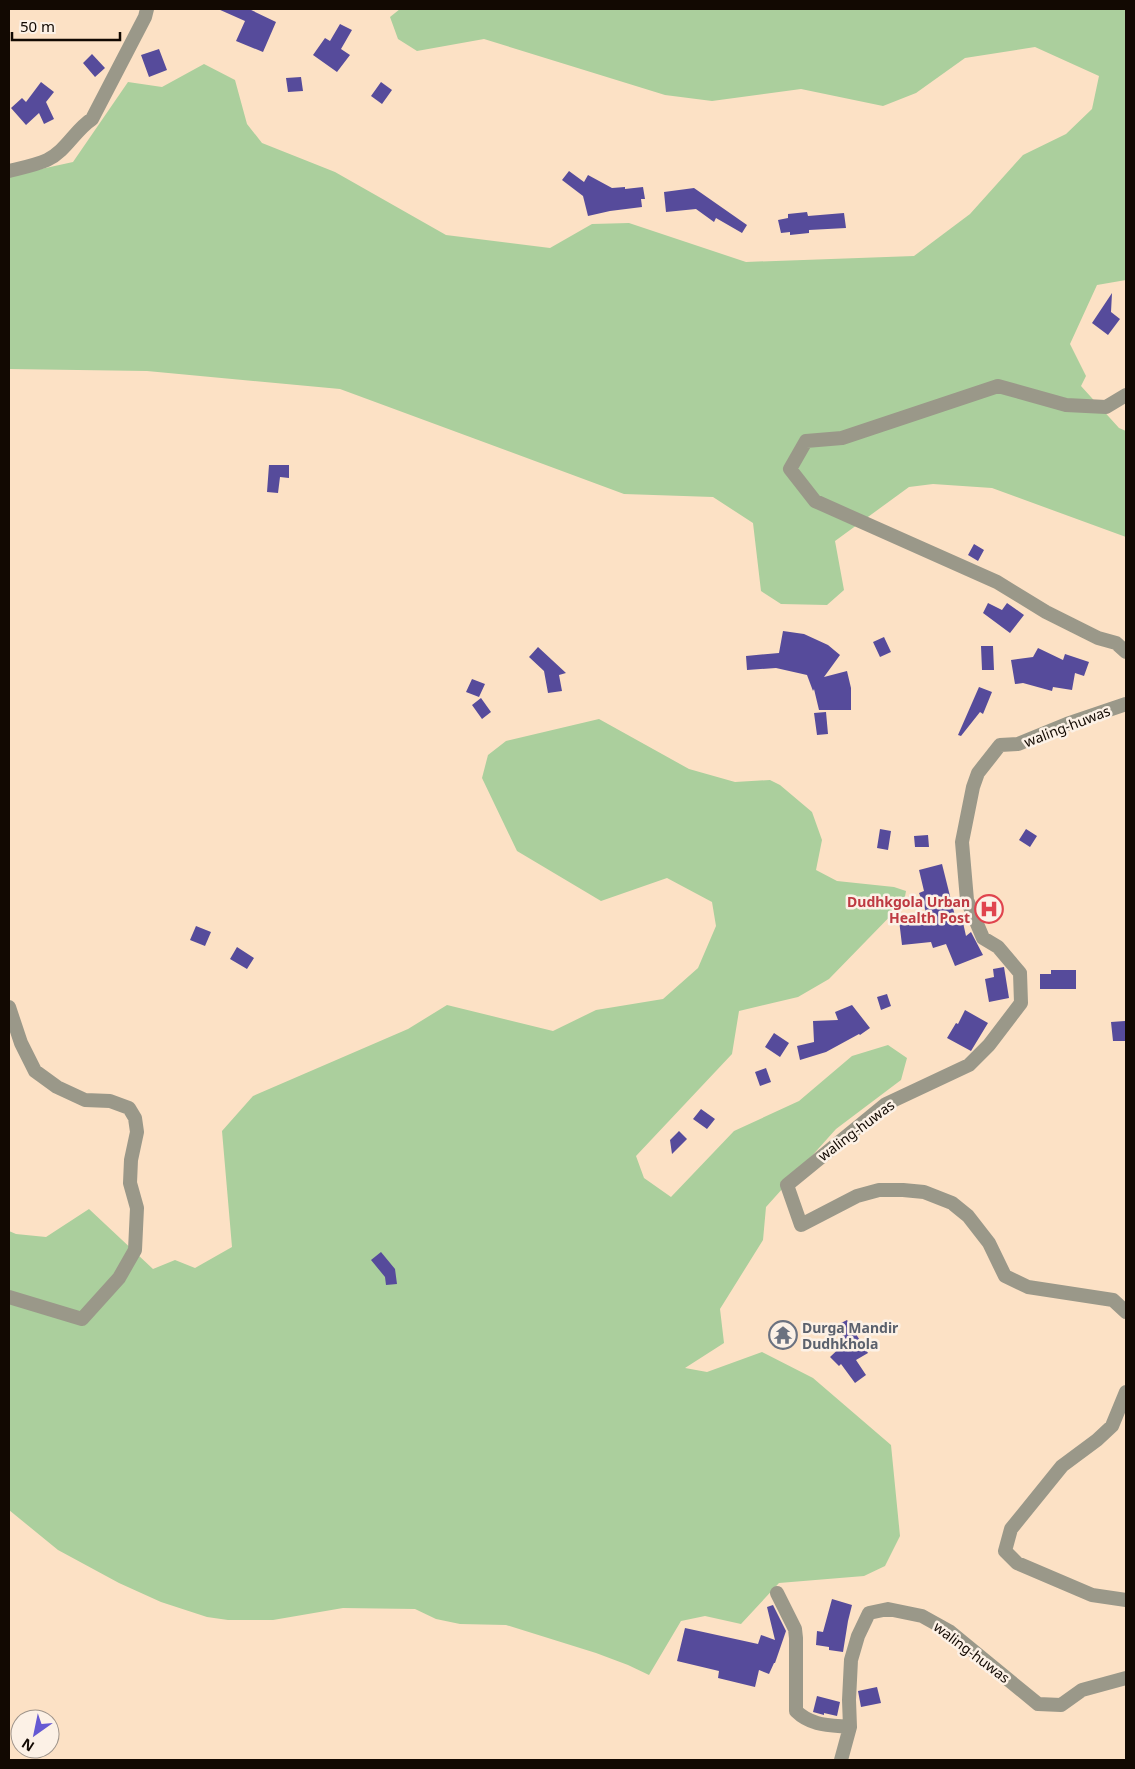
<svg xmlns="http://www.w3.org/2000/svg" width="1135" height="1769" viewBox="0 0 1135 1769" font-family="'Noto Sans',sans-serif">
	<rect width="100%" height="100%" fill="#fce1c5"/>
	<path fill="#abcf9d" d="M 400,9 L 1126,9 L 1126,280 L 1097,285 L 1070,344 L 1086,376 L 1081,386 L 1119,428 L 1126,431 L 1126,537 L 992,488 L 933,484 L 909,487 L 835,541 L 844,590 L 827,605 L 781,604 L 761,591 L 753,523 L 713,497 L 624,494 L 340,389 L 147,371 L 9,369 L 9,176 L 73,162 L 128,82 L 162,87 L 204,64 L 235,80 L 247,124 L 262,143 L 335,172 L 446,235 L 550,248 L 592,224 L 629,223 L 746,262 L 914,256 L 970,214 L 1023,155 L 1066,134 L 1092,109 L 1099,76 L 1035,47 L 965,58 L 916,93 L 883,106 L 801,89 L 712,101 L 665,95 L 484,39 L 417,51 L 398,39 L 390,17 Z
		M 599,719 L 689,769 L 735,782 L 770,780 L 780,785 L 812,812 L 822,840 L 816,870 L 837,881 L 894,887 L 906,891 L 904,902 L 829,979 L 798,997 L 739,1011 L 732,1054 L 636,1156 L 644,1178 L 671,1197 L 734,1131 L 799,1101 L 852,1056 L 888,1045 L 907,1058 L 901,1080 L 836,1129 L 766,1207 L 763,1240 L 720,1309 L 724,1343 L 685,1368 L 707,1372 L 762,1352 L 813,1378 L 891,1445 L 900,1536 L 885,1566 L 864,1576 L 779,1583 L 741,1624 L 705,1616 L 681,1621 L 649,1675 L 628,1665 L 596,1653 L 506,1625 L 460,1624 L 436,1619 L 415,1609 L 343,1608 L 273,1620 L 228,1620 L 207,1617 L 161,1602 L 119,1583 L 58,1550 L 9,1510 L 9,1231 L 16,1234 L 46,1237 L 89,1209 L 153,1269 L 175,1260 L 195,1268 L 232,1247 L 222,1131 L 253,1096 L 408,1029 L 447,1005 L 553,1031 L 596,1010 L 663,999 L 698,968 L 716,926 L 712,902 L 667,878 L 601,901 L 517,851 L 482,778 L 488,755 L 506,741 Z"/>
	<path fill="#564b9b" d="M 218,9 L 249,9 L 276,22 L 263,52 L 236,41 L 245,21 Z
		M 340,24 L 352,30 L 341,49 L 350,55 L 337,72 L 313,55 L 325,38 L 330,41 Z
		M 159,49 L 167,70 L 149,77 L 141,55 Z
		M 92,54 L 105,68 L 95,77 L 83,63 Z
		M 301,77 L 303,91 L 288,92 L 286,78 Z
		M 41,82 L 54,92 L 46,102 L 54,119 L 44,124 L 39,113 L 26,125 L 11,108 L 22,98 L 26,102 Z
		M 381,82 L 392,90 L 382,104 L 371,96 Z
		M 569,171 L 584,182 L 588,175 L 612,188 L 625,187 L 625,189 L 643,187 L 645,199 L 641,199 L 642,207 L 610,211 L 588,216 L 583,196 L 562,180 Z
		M 694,188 L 747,225 L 742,233 L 716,218 L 714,222 L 696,209 L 666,212 L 664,192 Z
		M 807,212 L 808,216 L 844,213 L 846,228 L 809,230 L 809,233 L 790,235 L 790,232 L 781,233 L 778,220 L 788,218 L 788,214 Z
		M 1112,293 L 1111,312 L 1120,319 L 1108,335 L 1092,323 Z
		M 269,465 L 289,465 L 289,478 L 280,477 L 278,493 L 267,492 Z
		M 974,544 L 984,550 L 978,561 L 968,555 Z
		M 988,603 L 1002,610 L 1007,603 L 1024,615 L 1010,633 L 983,613 Z
		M 783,631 L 804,634 L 828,645 L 840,655 L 824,677 L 847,671 L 851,688 L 851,710 L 819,710 L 814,689 L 813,691 L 807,675 L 776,668 L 747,670 L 746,656 L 779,653 Z
		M 884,637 L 891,652 L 880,657 L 873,642 Z
		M 981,646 L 993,646 L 994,670 L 982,670 Z
		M 538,647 L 566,673 L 559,675 L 562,691 L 548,693 L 544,671 L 529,657 Z
		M 1038,648 L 1063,660 L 1065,654 L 1089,662 L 1084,676 L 1075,673 L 1072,690 L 1053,687 L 1052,691 L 1023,683 L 1015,684 L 1011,660 L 1033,657 Z
		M 472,679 L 485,684 L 479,697 L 466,692 Z
		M 979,687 L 992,692 L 983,714 L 980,712 L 961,736 L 958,735 Z
		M 481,698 L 491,712 L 482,719 L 472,705 Z
		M 826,712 L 828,734 L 817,735 L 814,713 Z
		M 880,829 L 891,831 L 888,850 L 877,848 Z
		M 1026,829 L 1037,836 L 1030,847 L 1019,840 Z
		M 928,835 L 929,847 L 915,847 L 914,836 Z
		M 942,864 L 956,920 L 962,918 L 966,936 L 971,932 L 983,955 L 955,966 L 946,944 L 933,948 L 931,942 L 902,945 L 899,920 L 928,917 L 919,893 L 924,891 L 919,870 Z
		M 196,926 L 211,932 L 205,946 L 190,940 Z
		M 237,947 L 254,958 L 247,969 L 230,959 Z
		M 1004,967 L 1009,998 L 989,1002 L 985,979 L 994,977 L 993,969 Z
		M 1051,970 L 1076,970 L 1076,989 L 1040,989 L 1040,974 L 1051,974 Z
		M 887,994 L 891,1006 L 881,1010 L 877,997 Z
		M 852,1005 L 870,1028 L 860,1035 L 859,1034 L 826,1052 L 800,1060 L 797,1046 L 814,1042 L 813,1021 L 838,1020 L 835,1012 Z
		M 965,1010 L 988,1023 L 971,1051 L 947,1038 L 956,1023 L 958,1024 Z
		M 1125,1021 L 1126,1041 L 1113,1041 L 1111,1022 Z
		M 774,1033 L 789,1043 L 780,1057 L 765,1047 Z
		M 766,1068 L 771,1082 L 760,1086 L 755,1072 Z
		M 701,1109 L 715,1119 L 707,1129 L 693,1119 Z
		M 679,1131 L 687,1139 L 672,1154 L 670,1140 Z
		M 381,1252 L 395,1269 L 397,1284 L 386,1285 L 385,1277 L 371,1260 Z
		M 847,1320 L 868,1353 L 856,1360 L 866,1375 L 855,1383 L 841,1364 L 839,1366 L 830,1357 L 846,1342 L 837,1325 Z
		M 787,1328 L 790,1344 L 777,1346 L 774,1330 Z
		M 832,1599 L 852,1605 L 848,1621 L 843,1652 L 829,1650 L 829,1647 L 816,1645 L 817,1631 L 823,1632 Z
		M 773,1605 L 786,1631 L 775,1663 L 774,1663 L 769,1674 L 759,1670 L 755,1687 L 718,1678 L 719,1671 L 677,1661 L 685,1628 L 758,1644 L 761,1635 L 775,1640 L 767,1607 Z
		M 877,1687 L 881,1703 L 861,1707 L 858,1691 Z
		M 817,1696 L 840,1702 L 837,1716 L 824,1713 L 824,1715 L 813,1712 Z"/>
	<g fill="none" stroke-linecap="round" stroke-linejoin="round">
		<path stroke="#9a9889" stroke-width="14" d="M 9,171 C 21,168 36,165 47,160 C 66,151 75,130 92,119 L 145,17 L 147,9
			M 1126,395 L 1106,407 L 1066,405 L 998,386 L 842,438 L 806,441 L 790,469 L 815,501 L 997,582 L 1046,612 L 1098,638 L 1116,643 L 1126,652
			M 1126,704 L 1067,724 L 1018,744 L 1000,745 L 978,773 L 973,787 L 962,842 L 967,900 L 983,938 L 998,947 L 1020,973 L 1021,1003 L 989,1045 L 969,1065 L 886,1104 L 787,1185 L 801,1225 L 857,1196 L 879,1190 L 903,1190 L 924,1192 L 952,1203 L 968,1216 L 989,1243 L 1005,1276 L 1028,1287 L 1113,1300 L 1126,1312
			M 9,1007 L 21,1043 L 35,1071 L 57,1087 L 85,1100 L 110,1101 L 129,1108 L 135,1118 L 137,1132 L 131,1160 L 130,1183 L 137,1208 L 135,1250 L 119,1278 L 82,1319 L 9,1297
			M 1126,1392 L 1112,1426 L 1097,1440 L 1062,1466 L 1011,1529 L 1005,1551 L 1017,1563 L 1092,1595 L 1126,1600
			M 777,1593 L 795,1629 L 796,1638 L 796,1711 C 811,1726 830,1725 850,1727
			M 841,1760 L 850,1727 L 849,1700 L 851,1660 L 858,1636 L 869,1613 L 888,1609 L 922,1616 L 949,1631 L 1038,1704 L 1061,1705 L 1082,1690 L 1126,1678"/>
	</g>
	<defs>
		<symbol id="hospital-ring" viewBox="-11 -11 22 22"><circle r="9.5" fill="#fcf1e6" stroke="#e0444e" stroke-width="1.5"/><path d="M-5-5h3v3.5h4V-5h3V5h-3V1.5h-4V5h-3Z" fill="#e0444e"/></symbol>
		<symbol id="temple-ring" viewBox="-11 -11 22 22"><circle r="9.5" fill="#fcf1e6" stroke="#6b7280" stroke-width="1.5"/><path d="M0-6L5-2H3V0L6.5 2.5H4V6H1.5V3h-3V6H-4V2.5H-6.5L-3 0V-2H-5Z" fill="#6b7280"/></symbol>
	</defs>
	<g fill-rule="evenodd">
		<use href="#hospital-ring" x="973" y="893" width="32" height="32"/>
		<use href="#temple-ring" x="767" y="1319" width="32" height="32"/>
	</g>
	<g text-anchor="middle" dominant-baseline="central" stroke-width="5" stroke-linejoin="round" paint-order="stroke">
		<g font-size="14" fill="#120902" stroke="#fcf1e6">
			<text transform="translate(1067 726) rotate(-21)">waling-huwas</text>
			<text transform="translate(856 1130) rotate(-37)">waling-huwas</text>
			<text transform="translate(972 1652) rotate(37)">waling-huwas</text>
		</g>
		<g font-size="14" font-weight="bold" fill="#be3a42" stroke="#fcf1e6" text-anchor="end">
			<text x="970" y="901">Dudhkgola Urban<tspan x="970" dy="16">Health Post</tspan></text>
		</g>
		<g font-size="14" font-weight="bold" fill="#5b616d" stroke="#fcf1e6" text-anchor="start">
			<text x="802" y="1327">Durga Mandir<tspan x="802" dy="16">Dudhkhola</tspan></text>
		</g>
	</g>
	<rect width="1135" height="1769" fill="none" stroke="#120902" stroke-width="20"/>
	<g transform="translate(35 1734) rotate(213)"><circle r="24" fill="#fcf1e6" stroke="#9e948b"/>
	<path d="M0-4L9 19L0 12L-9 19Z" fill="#6559d3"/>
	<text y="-8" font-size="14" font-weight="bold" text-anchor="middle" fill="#120902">N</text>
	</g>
	<path d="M12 32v8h108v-8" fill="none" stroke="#120902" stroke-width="2.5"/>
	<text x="20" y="32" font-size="15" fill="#120902" stroke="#fcf1e6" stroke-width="4" paint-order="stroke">50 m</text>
</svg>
